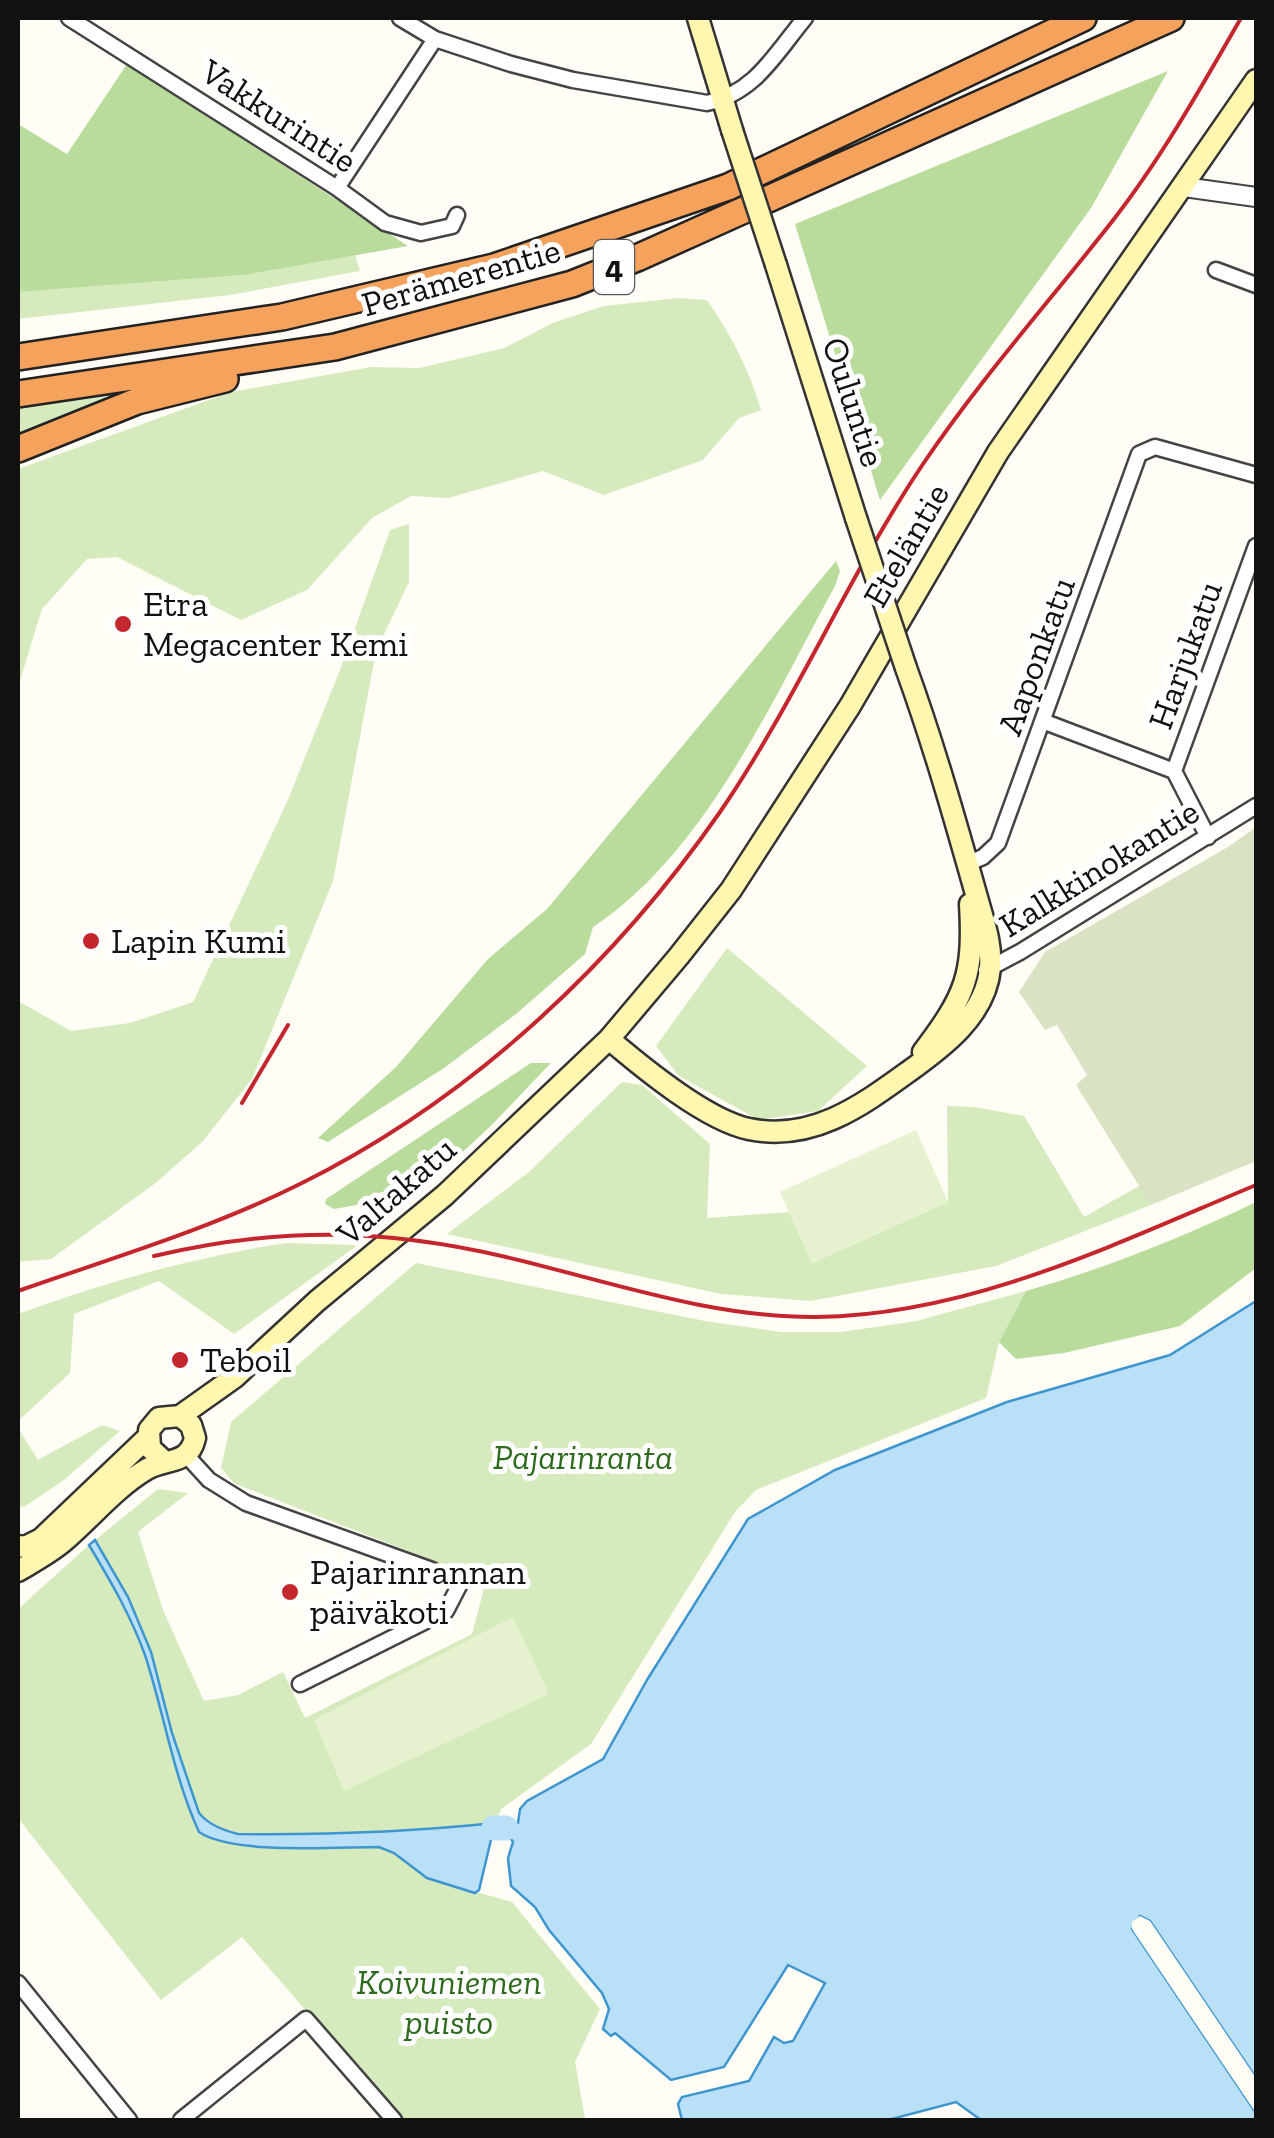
<svg xmlns="http://www.w3.org/2000/svg" width="1274" height="2138" viewBox="0 0 1274 2138" font-family="'Zilla Slab',serif">
	<rect width="100%" height="100%" fill="#fffdf5"/>
	<path fill="#d5ebbd" d="M 355,255 L 360,271 L 230,295 L 18,319 L 18,292 L 244,275 Z
		M 678,298 L 707,300 C 731,335 749,369 761,410 L 739,418 L 703,460 L 604,495 L 543,471 L 448,498 L 411,496 L 372,518 L 307,590 L 241,620 L 117,557 L 87,559 L 42,609 L 18,687 L 18,469 L 231,392 L 371,367 L 420,368 L 504,348 L 555,322 L 604,306 Z
		M 143,392 L 18,439 L 18,408 Z
		M 409,524 L 409,582 L 376,651 L 333,881 L 252,1079 L 203,1141 L 157,1182 L 51,1259 L 18,1262 L 18,1001 L 71,1031 L 130,1023 L 193,1002 L 287,802 L 340,670 L 390,530 Z
		M 727,948 L 867,1066 L 818,1111 L 759,1120 L 679,1076 L 656,1046 Z
		M 622,1082 L 642,1085 L 710,1144 L 707,1218 L 789,1212 L 812,1263 L 948,1202 L 947,1106 L 974,1107 L 1024,1116 L 1084,1217 L 1141,1185 L 1151,1205 L 996,1266 L 811,1301 L 721,1294 L 447,1234 L 530,1171 Z
		M 286,1243 L 358,1245 L 234,1334 L 159,1281 L 74,1314 L 70,1373 L 18,1421 L 18,1314 C 106,1282 193,1257 286,1243 Z
		M 416,1263 L 705,1321 L 781,1332 L 841,1332 L 916,1321 L 1026,1291 L 999,1342 L 986,1398 L 756,1490 L 735,1512 L 591,1744 L 501,1809 L 495,1823 C 409,1832 325,1835 238,1834 L 224,1831 L 199,1813 L 172,1733 L 151,1652 L 128,1597 L 95,1540 L 158,1489 L 188,1493 L 138,1532 L 163,1610 L 204,1701 L 238,1695 L 283,1672 L 305,1718 L 472,1634 L 486,1581 L 235,1484 L 221,1468 L 231,1422 Z
		M 102,1425 L 120,1431 L 64,1480 L 24,1507 L 18,1506 L 18,1428 L 38,1460 Z
		M 89,1545 C 110,1580 131,1616 145,1655 C 164,1713 173,1775 199,1832 L 243,1845 L 379,1847 L 394,1853 L 427,1878 L 512,1902 L 600,2009 L 575,2062 L 585,2118 L 625,2120 L 401,2120 L 242,1937 L 161,2000 L 18,1818 L 18,1609 Z"/>
	<path fill="#b9dc9c" d="M 127,64 L 408,246 L 244,275 L 18,292 L 18,124 L 67,154 Z
		M 1168,71 L 1091,208 L 880,500 L 795,224 Z
		M 836,561 L 840,571 L 835,586 C 772,701 705,853 593,927 L 585,954 L 516,1014 L 444,1068 L 328,1142 L 318,1138 L 396,1067 L 488,959 L 547,909 Z
		M 531,1063 L 551,1063 C 513,1102 475,1147 430,1177 C 409,1192 386,1188 364,1198 L 362,1204 L 334,1209 L 325,1204 L 326,1199 Z
		M 1256,1202 L 1256,1268 L 1180,1326 L 1064,1353 L 1016,1359 L 999,1342 L 1026,1291 C 1106,1268 1181,1238 1256,1202 Z"/>
	<path fill="#d9e3c4" d="M 1256,827 L 1256,1161 L 1151,1205 L 1076,1085 L 1087,1075 L 1057,1025 L 1045,1030 L 1019,992 L 1045,952 L 1228,847 Z"/>
	<path fill="#e6f2cf" d="M 916,1130 L 948,1202 L 812,1263 L 780,1192 Z
		M 513,1617 L 549,1694 L 344,1791 L 314,1720 Z"/>
	<path fill="#b9e0f7" stroke="#3f96cf" stroke-width="2.5" d="M 1256,1301 L 1256,2078 L 1150,1921 L 1140,1916 L 1132,1929 L 1256,2113 L 1256,2120 L 981,2120 L 956,2102 L 888,2120 L 682,2120 L 678,2104 L 682,2097 L 749,2081 L 774,2037 L 784,2043 L 793,2041 L 825,1983 L 788,1965 L 724,2067 L 671,2080 L 615,2033 L 611,2036 L 603,2029 L 609,2009 L 602,1993 L 549,1930 L 535,1907 L 511,1886 L 508,1858 L 513,1842 L 505,1830 L 507,1826 L 518,1823 L 520,1809 L 527,1801 L 603,1759 L 647,1680 L 748,1519 L 835,1470 L 1007,1402 L 1170,1355 Z
		M 95,1540 L 128,1597 L 151,1652 L 172,1733 L 199,1813 C 209,1825 223,1830 238,1834 C 325,1835 409,1832 495,1823 L 479,1890 L 475,1893 L 427,1878 L 394,1853 L 379,1847 C 335,1847 233,1855 199,1832 C 173,1775 164,1713 145,1655 C 131,1616 110,1580 89,1545 Z"/>
	<path fill="#fffdf5" d="M 1140,1916 L 1150,1921 L 1256,2078 L 1256,2083 L 1146,1924 L 1138,1922 L 1137,1928 L 1256,2104 L 1256,2113 L 1132,1929 L 1132,1922 Z"/>
	<g fill="none" stroke-linecap="round" stroke-linejoin="round">
		<path stroke="#b9e0f7" stroke-width="25" d="M 494,1828 L 506,1828"/>
		<defs>
			<path id="minor" d="M 69,18 L 337,188 L 385,223 L 421,233 L 452,226 L 457,215
				M 400,18 L 435,39 L 511,64 L 573,80 L 707,103 C 755,93 775,54 805,18
				M 337,188 L 435,39
				M 1216,270 L 1256,285
				M 1045,722 L 1174,771
				M 1208,837 L 1174,771 L 1256,546
				M 969,863 L 983,857 L 998,843 L 1139,454 L 1155,447 L 1256,475
				M 986,970 L 1020,952 L 1256,806
				M 187,1456 L 209,1480 L 246,1503 L 432,1570 L 460,1584 L 446,1611 L 300,1684
				M 18,1983 L 129,2120
				M 181,2120 L 306,2019 L 394,2120"/>
			<path id="tertiary" d="M 1184,187 L 1256,197"/>
			<path id="secondary" d="M 698,18 L 732,130
				M 776,265 L 856,518
				M 609,1039 C 643,1068 706,1120 749,1129 C 812,1142 861,1106 908,1072 C 943,1047 986,1015 990,968 C 992,944 984,923 978,901 C 956,823 934,745 906,668
				M 923,1052 C 966,995 974,975 970,904
				M 180,1416 L 235,1377 L 317,1301 L 445,1195 L 609,1039 L 679,956 L 731,890 L 850,706 L 998,452 L 1256,80
				M 18,1546 L 25,1547 L 41,1539 L 147,1438
				M 18,1571 C 33,1562 50,1553 64,1541 C 92,1517 115,1488 147,1469 C 167,1458 189,1465 195,1438 L 191,1425 L 180,1416 L 159,1418 L 149,1430 L 150,1448 L 164,1461"/>
			<path id="motorway" d="M 18,357 L 282,317 L 494,267 L 728,187 L 1083,18
				M 18,394 L 335,347 L 572,284 L 637,258 L 1171,18
				M 18,449 L 137,401 L 225,379"/>
		</defs>
		<use href="#minor" stroke="#444" stroke-width="19"/>
		<use href="#tertiary" stroke="#444" stroke-width="22"/>
		<use href="#secondary" stroke="#333" stroke-width="25"/>
		<use href="#motorway" stroke="#222" stroke-width="30"/>
		<use href="#minor" stroke="#fff" stroke-width="14"/>
		<use href="#tertiary" stroke="#fff" stroke-width="18"/>
		<use href="#secondary" stroke="#fff6b0" stroke-width="20"/>
		<use href="#motorway" stroke="#f5a25d" stroke-width="25"/>
		<path stroke="#c4262e" stroke-width="4" d="M 242,1103 L 288,1025
			M 154,1256 C 277,1227 383,1228 506,1257 C 608,1281 711,1318 817,1317 C 971,1315 1117,1243 1256,1185
			M 18,1291 C 112,1258 210,1229 300,1184 C 469,1100 613,966 720,812 C 796,701 848,576 923,464 C 981,378 1050,301 1114,219 C 1162,157 1202,86 1241,18"/>
		<defs>
			<path id="secondary-bridge" d="M 732,130 L 776,265
				M 856,518 L 906,668"/>
		</defs>
		<use href="#secondary-bridge" stroke="#333" stroke-width="25" stroke-linecap="butt"/>
		<use href="#secondary-bridge" stroke="#fff6b0" stroke-width="20"/>
	</g>
	<g fill="#c4262e" stroke="#fff" stroke-width="4">
		<circle cx="123" cy="624" r="10"/>
		<circle cx="91" cy="941" r="10"/>
		<circle cx="180" cy="1360" r="10"/>
		<circle cx="290" cy="1592" r="10"/>
	</g>
	<g text-anchor="middle" dominant-baseline="central" stroke-width="10" stroke-linejoin="round" paint-order="stroke">
		<rect fill="#fff" stroke="#585858" stroke-width="2.5" x="594" y="240" width="40" height="54" rx="8"/>
		<g font-size="32" font-weight="bold" fill="#111">
			<text x="614" y="267">4</text>
		</g>
		<g font-size="35" fill="#111" stroke="#fff">
			<text transform="translate(279 116) rotate(33)">Vakkurintie</text>
			<text transform="translate(461 277) rotate(-16)">Perämerentie</text>
			<text transform="translate(854 402) rotate(72)">Ouluntie</text>
			<text transform="translate(906 545) rotate(-60)">Eteläntie</text>
			<text transform="translate(1185 655) rotate(-70)">Harjukatu</text>
			<text transform="translate(1036 656) rotate(-70)">Aaponkatu</text>
			<text transform="translate(1099 868) rotate(-32)">Kalkkinokantie</text>
			<text transform="translate(396 1191) rotate(-41)">Valtakatu</text>
		</g>
		<g font-size="35" fill="#111" stroke="#fff" text-anchor="start">
			<text x="143" y="604">Etra<tspan x="143" dy="40">Megacenter Kemi</tspan></text>
			<text x="111" y="941">Lapin Kumi</text>
			<text x="200" y="1360">Teboil</text>
			<text x="310" y="1572">Pajarinrannan<tspan x="310" dy="40">päiväkoti</tspan></text>
		</g>
		<g font-size="35" font-style="italic" fill="#2f6b1f" stroke="#fff">
			<text x="583" y="1457">Pajarinranta</text>
			<text x="449" y="1982">Koivuniemen<tspan x="449" dy="40">puisto</tspan></text>
		</g>
	</g>
	<rect width="1274" height="2138" fill="none" stroke="#111111" stroke-width="40"/>
</svg>
